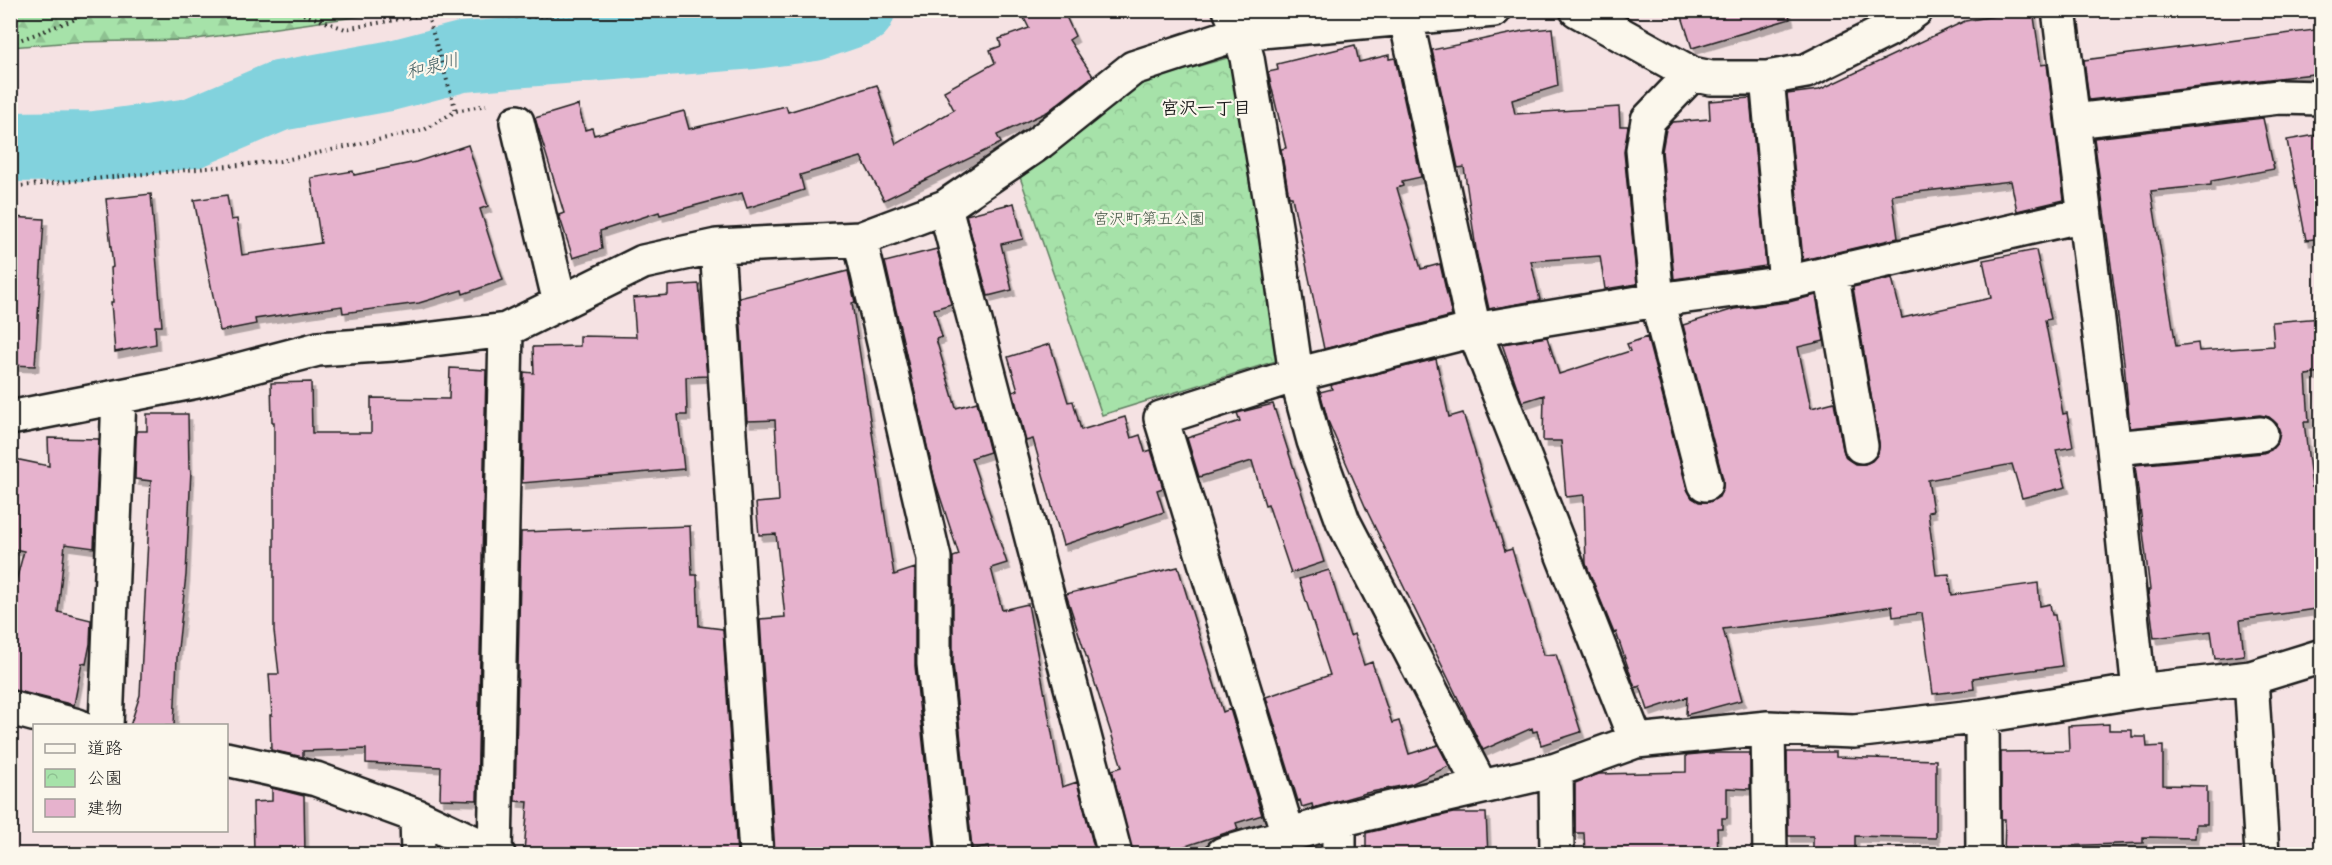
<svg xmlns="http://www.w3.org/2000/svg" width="2332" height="865" viewBox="0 0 2332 865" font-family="Mali,'Klee One',sans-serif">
	<defs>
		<pattern id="forest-firs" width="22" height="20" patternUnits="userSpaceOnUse" patternTransform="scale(1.5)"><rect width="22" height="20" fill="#a6e2a9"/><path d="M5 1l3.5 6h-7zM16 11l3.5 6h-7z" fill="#8ec191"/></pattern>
		<pattern id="park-crowns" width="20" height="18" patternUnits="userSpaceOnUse" patternTransform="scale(1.5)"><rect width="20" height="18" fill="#a6e2a9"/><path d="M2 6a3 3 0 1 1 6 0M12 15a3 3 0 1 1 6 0" fill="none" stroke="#8ec191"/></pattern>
		<filter id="shadow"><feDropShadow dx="3.5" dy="6" stdDeviation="0" flood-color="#0004"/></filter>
	</defs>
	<rect width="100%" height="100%" fill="#f5e2e3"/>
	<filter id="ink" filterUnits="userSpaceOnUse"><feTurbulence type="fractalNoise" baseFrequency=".0167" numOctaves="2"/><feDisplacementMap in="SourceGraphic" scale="12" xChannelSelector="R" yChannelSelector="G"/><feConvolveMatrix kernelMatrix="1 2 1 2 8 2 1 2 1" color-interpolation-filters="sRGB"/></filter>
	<g filter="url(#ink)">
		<path fill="url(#forest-firs)" stroke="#617f62" stroke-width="1.5" d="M 11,10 L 398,10 L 398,11 L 189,40 L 73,42 L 11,47 Z"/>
		<path fill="url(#park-crowns)" stroke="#617f62" stroke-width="1.5" d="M 1241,54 L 1279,360 L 1102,415 L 1020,177 L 1044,162 L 1139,83 Z"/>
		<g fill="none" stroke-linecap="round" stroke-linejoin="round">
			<path stroke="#82d2dd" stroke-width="70" d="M 10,147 L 96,146 L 192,133 L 279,96 L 389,76 L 462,57 L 753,34 L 814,26 L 860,10"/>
		</g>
		<path fill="#e6b2cd" stroke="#1c1c1c" stroke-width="1.5" filter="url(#shadow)" d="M 1020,10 L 1063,10 L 1075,36 L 1069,40 L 1093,76 L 1047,112 L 997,135 L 1001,143 L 884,200 L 861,157 L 800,175 L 804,190 L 747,208 L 742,193 L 660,215 L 659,212 L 600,231 L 602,249 L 573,258 L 559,215 L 564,213 L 535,118 L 578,105 L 585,130 L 592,128 L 594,135 L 684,111 L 689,129 L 786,106 L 788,112 L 877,85 L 896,144 L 954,110 L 944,91 L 995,63 L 990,50 L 1001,46 L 999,39 L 1029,28 Z
			M 1680,10 L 1788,10 L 1790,19 L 1692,48 Z
			M 2001,10 L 2033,10 L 2041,65 L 2047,64 L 2064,200 L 2017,211 L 2011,181 L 1892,195 L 1898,238 L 1803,260 L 1787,94 L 1819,90 L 1965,21 L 2002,15 Z
			M 1552,28 L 1558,86 L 1512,100 L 1515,114 L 1619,107 L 1620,126 L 1628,126 L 1624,152 L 1637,284 L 1605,289 L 1600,256 L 1531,261 L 1540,300 L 1489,309 L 1477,256 L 1464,167 L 1458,168 L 1432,50 L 1523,31 Z
			M 2322,29 L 2322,73 L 2089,100 L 2084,60 Z
			M 1355,45 L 1359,62 L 1389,55 L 1389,59 L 1395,58 L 1421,177 L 1402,181 L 1403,186 L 1397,188 L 1421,269 L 1440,264 L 1452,316 L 1324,349 L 1292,197 L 1289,197 L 1281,149 L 1286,148 L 1268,72 L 1278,70 L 1277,64 Z
			M 1750,98 L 1766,266 L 1674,279 L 1662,151 L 1666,129 L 1672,122 L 1710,119 L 1709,101 Z
			M 2263,118 L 2274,169 L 2211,181 L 2211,185 L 2151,191 L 2176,346 L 2198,343 L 2199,351 L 2274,346 L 2272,322 L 2322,318 L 2322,373 L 2306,375 L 2309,422 L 2304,422 L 2312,487 L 2315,486 L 2322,516 L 2322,608 L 2240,620 L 2244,655 L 2215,659 L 2211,631 L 2154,638 L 2148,590 L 2150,590 L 2135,465 L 2263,453 L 2271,450 L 2278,442 L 2280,432 L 2277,424 L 2269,417 L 2260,415 L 2130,428 L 2124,362 L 2094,138 Z
			M 2322,134 L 2322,238 L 2306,240 L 2287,140 Z
			M 468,145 L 488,206 L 480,209 L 503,280 L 463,294 L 462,290 L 419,303 L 343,313 L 342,306 L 255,319 L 256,324 L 220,331 L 194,200 L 227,195 L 231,220 L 237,219 L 242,255 L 321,243 L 311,178 L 353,171 L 354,175 L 416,162 Z
			M 151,194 L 162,326 L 155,326 L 156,344 L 115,352 L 111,302 L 113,302 L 111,268 L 113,267 L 106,199 Z
			M 1014,203 L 1023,239 L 1001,244 L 1012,290 L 988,296 L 966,215 Z
			M 10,217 L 44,219 L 35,366 L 10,365 Z
			M 937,249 L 951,304 L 934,309 L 942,337 L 936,339 L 956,408 L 977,402 L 990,452 L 971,458 L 1007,563 L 991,568 L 1002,610 L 1028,604 L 1062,787 L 1077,782 L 1096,855 L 990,855 L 989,846 L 972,849 L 953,663 L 953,557 L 959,555 L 935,481 L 885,262 Z
			M 2036,250 L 2051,319 L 2045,320 L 2063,414 L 2067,413 L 2073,447 L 2056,450 L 2066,487 L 2022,498 L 2012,464 L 1928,480 L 1933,511 L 1928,512 L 1936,575 L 1949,574 L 1952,595 L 2038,583 L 2040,606 L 2050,604 L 2052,615 L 2055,615 L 2062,666 L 1973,678 L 1974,689 L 1933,694 L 1922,613 L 1893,617 L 1892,606 L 1821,617 L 1723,629 L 1742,700 L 1686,715 L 1687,697 L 1648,710 L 1640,686 L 1635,688 L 1616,632 L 1614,633 L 1586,564 L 1584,495 L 1566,497 L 1561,441 L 1543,441 L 1544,395 L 1522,402 L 1502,344 L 1547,337 L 1559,374 L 1630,351 L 1627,344 L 1647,337 L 1687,489 L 1692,498 L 1699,502 L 1709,502 L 1719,497 L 1723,488 L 1723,479 L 1683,325 L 1734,309 L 1789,302 L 1816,295 L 1824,341 L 1798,347 L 1811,408 L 1834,402 L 1843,449 L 1846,458 L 1855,464 L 1865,464 L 1872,461 L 1878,453 L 1879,443 L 1853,287 L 1892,278 L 1902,318 L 1991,298 L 1983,260 Z
			M 848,271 L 855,302 L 852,303 L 894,575 L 915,568 L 915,666 L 935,855 L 804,855 L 804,851 L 775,853 L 760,619 L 785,617 L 776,534 L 759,535 L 756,503 L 779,501 L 775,420 L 747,421 L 739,298 Z
			M 699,284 L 707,376 L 686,377 L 687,415 L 678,415 L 684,469 L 522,483 L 524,372 L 534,373 L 533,347 L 580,346 L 580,336 L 636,337 L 633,298 L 668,295 L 668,286 Z
			M 1050,344 L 1068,402 L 1073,401 L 1081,430 L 1125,417 L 1131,438 L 1140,435 L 1145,452 L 1151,450 L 1163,488 L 1157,490 L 1164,512 L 1063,545 L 1033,439 L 1026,441 L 1013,392 L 1018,390 L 1008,357 Z
			M 1436,359 L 1449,417 L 1463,413 L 1505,551 L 1512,549 L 1544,655 L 1556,654 L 1581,732 L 1541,745 L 1537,731 L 1533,732 L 1532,728 L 1483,750 L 1368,513 L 1328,421 L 1320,392 L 1332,389 L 1331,385 Z
			M 450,368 L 486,370 L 477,800 L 440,799 L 441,767 L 366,763 L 366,749 L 303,751 L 303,757 L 271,750 L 270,715 L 272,715 L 269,674 L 279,674 L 274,631 L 274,422 L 272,422 L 271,383 L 311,382 L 312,433 L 371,433 L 371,398 L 449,399 Z
			M 1273,404 L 1324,562 L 1291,573 L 1268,504 L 1265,505 L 1252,461 L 1199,477 L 1187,438 L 1240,421 L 1237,413 Z
			M 147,414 L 188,414 L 189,469 L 191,470 L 186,575 L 177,658 L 174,726 L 130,726 L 140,695 L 151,481 L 135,479 L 136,439 L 137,431 L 147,431 Z
			M 48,438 L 99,439 L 94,548 L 65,544 L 58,612 L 91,620 L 90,644 L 86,664 L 82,663 L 74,705 L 10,689 L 10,603 L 24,551 L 10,548 L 10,458 L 49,466 Z
			M 690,526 L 692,575 L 697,575 L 699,626 L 723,629 L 737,855 L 559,855 L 524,852 L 528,802 L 515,801 L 521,532 Z
			M 1178,567 L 1223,712 L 1230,709 L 1262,815 L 1236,823 L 1238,829 L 1158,855 L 1133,855 L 1112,770 L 1122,767 L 1066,594 Z
			M 1329,570 L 1350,636 L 1354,634 L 1364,665 L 1372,662 L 1392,723 L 1399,721 L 1409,754 L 1438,745 L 1449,766 L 1411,784 L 1366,793 L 1313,808 L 1312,804 L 1302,807 L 1300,800 L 1298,801 L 1266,697 L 1330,675 L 1299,579 Z
			M 2109,724 L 2109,730 L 2132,730 L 2132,737 L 2146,737 L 2147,747 L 2163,746 L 2163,785 L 2207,786 L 2207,824 L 2196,824 L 2195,838 L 2143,837 L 2143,843 L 2063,846 L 2063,855 L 2004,855 L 2005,819 L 2001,819 L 2001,752 L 2069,751 L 2068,726 Z
			M 1787,752 L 1836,752 L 1836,757 L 1936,760 L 1936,838 L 1855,836 L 1855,855 L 1813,855 L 1813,836 L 1788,836 Z
			M 1708,753 L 1750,753 L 1750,789 L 1727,788 L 1727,818 L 1722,818 L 1722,828 L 1717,828 L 1718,855 L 1585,855 L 1584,833 L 1575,833 L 1575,783 L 1599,774 L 1686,772 L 1686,755 Z
			M 272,788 L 304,796 L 305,855 L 254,855 L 253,802 L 272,801 Z
			M 1453,813 L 1486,813 L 1488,855 L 1366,855 L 1366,833 Z"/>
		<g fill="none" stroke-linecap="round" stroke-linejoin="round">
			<defs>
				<path id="minor" d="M 1230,10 L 1240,33 L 1247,58 L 1276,232 L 1296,375 L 1314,441 L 1343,521 L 1481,787
					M 1577,10 L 1692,74 L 1711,78 L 1767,78 L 1806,71 L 1888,30 L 1916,10
					M 2059,10 L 2114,448 L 2139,691
					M 1406,19 L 1474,330 L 1636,741
					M 1692,74 L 1648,120 L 1643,150 L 1657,300 L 1705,484
					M 1767,78 L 1786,283
					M 2074,121 L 2279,97 L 2322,98
					M 517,122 L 560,303
					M 945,207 L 1115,854
					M 860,239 L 934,558 L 934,664 L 954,854
					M 717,246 L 756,854
					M 1831,272 L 1861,446
					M 10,418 L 197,381 L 318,349 L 393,344 L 506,330 L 643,262 L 717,246 L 860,239 L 945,207 L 1040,142 L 1133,68 L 1240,33 L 1494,10
					M 2114,448 L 2261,434
					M 2251,678 L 2262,854
					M 10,708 L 78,726
					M 1982,716 L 1983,854
					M 106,726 L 119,397
					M 1768,728 L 1770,854
					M 226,759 L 316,779 L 417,816 L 498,854
					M 1556,770 L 1557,854
					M 417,816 L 418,854
					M 1339,820 L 1339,854
					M 1288,834 L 1161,418 L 1296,375 L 1474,330 L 1657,300 L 1786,283 L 2084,215
					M 495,853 L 506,330
					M 1223,854 L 1339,820 L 1556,770 L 1636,741 L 1768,728 L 1854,731 L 1982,716 L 2139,691 L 2251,678 L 2322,656"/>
			</defs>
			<use href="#minor" stroke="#1c1c1c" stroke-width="38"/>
			<path stroke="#1c1c1c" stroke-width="4" stroke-dasharray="1.5 4.5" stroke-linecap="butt" d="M 292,10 L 345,29 L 427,14 L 529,17 L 613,10
				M 426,10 L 456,111
				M 10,41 L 17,41 L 73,20 L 90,10
				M 10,187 L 280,161 L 424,130 L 456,111 L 486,105"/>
			<use href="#minor" stroke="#fbf7ec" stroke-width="33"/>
		</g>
	</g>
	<g text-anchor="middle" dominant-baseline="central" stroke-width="4.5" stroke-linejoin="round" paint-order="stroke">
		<g font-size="16" fill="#455746" stroke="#fbf7ec">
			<text x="1149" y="217">宮沢町第五公園</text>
		</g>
		<g font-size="18" font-style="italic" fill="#405c60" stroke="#fbf7ec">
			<text transform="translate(432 65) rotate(-14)">和泉川</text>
		</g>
		<g font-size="18" font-weight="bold" fill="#1c1c1c" stroke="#fbf7ec">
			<text x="1206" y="107">宮沢一丁目</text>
		</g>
	</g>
	<rect width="2332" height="865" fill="none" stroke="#fbf7ec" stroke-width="36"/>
	<rect x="18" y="18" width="2296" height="829" fill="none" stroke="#1c1c1c" stroke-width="2" filter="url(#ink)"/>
	<rect x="33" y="724" width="195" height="108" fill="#fbf7ec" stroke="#a29f99" stroke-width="1.5"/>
	<rect x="45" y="744" width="30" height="9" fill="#fbf7ec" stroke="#a29f99" stroke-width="1.5"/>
	<text x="87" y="754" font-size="18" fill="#1c1c1c">道路</text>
	<rect x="45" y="769" width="30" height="18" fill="url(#park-crowns)" stroke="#a29f99" stroke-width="1.5"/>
	<text x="87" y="784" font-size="18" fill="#1c1c1c">公園</text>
	<rect x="45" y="799" width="30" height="18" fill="#e6b2cd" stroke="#a29f99" stroke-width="1.5"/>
	<text x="87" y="814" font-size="18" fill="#1c1c1c">建物</text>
</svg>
